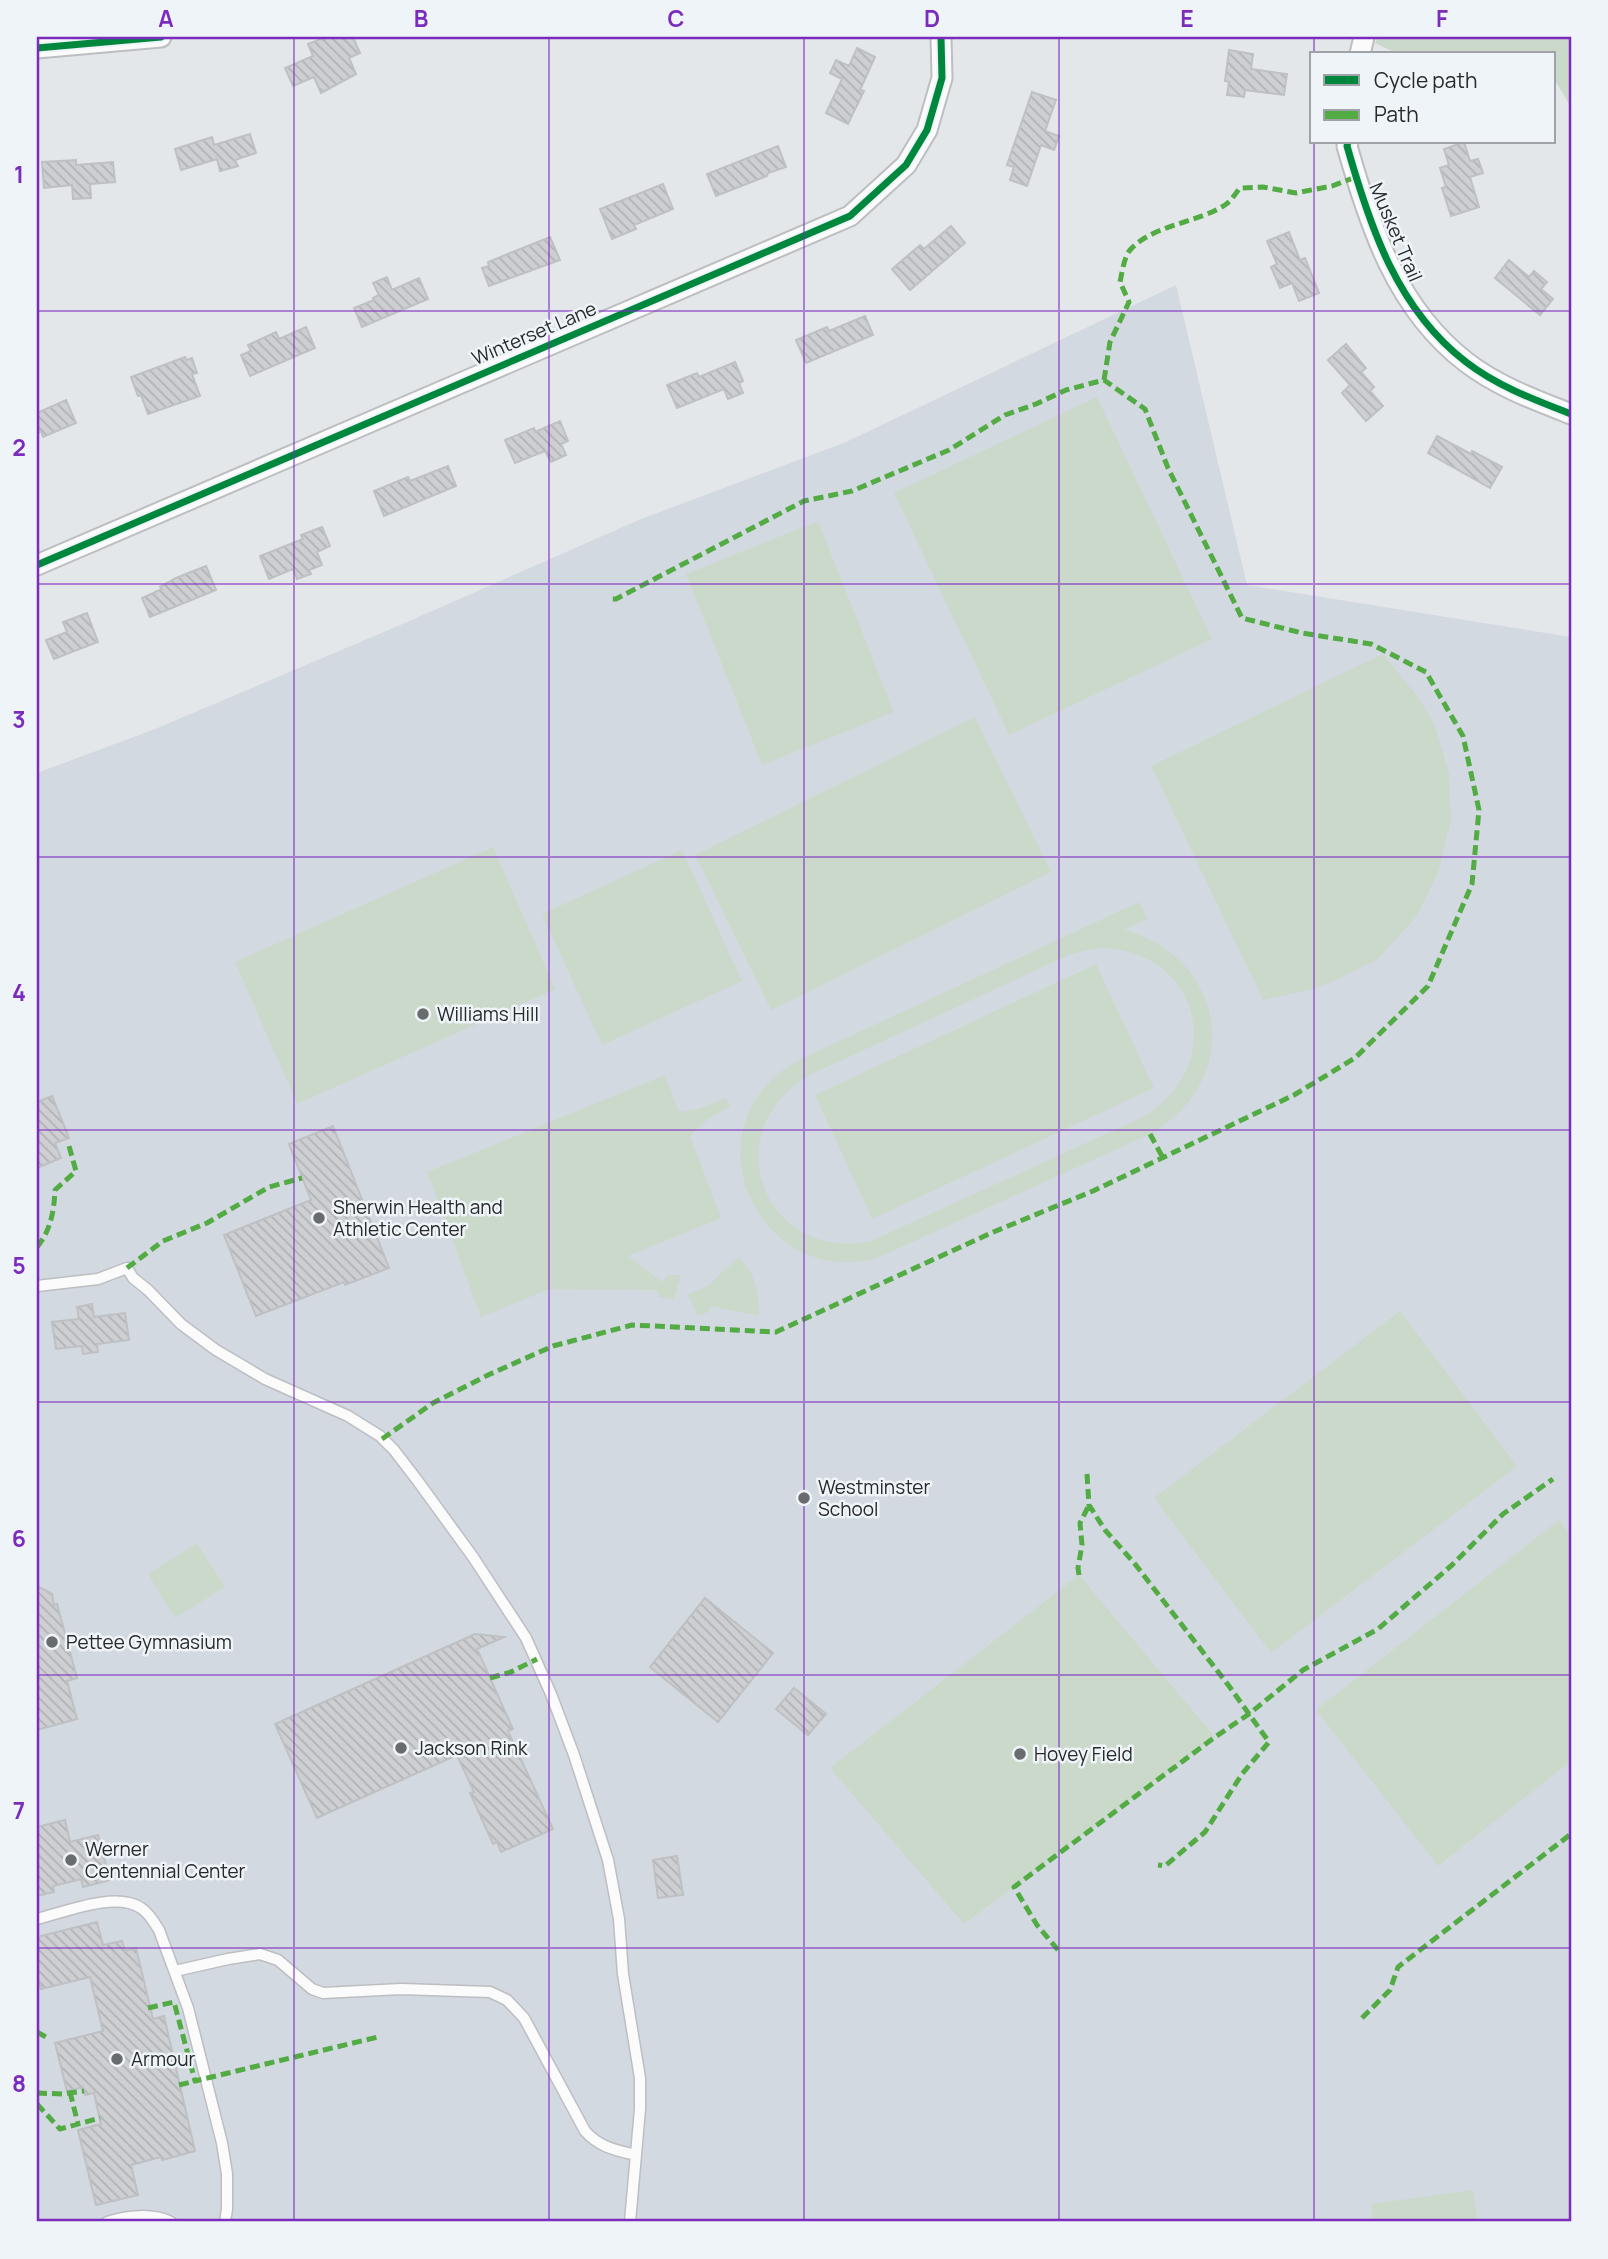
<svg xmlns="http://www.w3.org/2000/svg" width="1608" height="2259" viewBox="0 0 1608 2259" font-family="Manrope,sans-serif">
	<defs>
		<pattern id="building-back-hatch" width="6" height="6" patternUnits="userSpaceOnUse" patternTransform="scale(1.75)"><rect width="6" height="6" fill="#cecfd3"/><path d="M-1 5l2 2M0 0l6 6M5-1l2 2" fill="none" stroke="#b1b2b5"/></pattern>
	</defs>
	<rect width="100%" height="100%" fill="#e4e7ea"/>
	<path fill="#d3d9e0" d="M 1176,285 L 1247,585 L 1571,637 L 1571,2222 L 37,2222 L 37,773 L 155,729 L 398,626 L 641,519 L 846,442 Z"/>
	<path fill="#cbd9cb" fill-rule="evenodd" d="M 1378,37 L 1460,37 L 1467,39 L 1489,37 L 1571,37 L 1571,107 L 1554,79 L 1554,54 L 1398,54 L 1375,43 Z
		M 1097,397 L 1212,639 L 1009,735 L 894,493 Z
		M 818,521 L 894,712 L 762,765 L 686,574 Z
		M 1383,654 L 1417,696 L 1434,723 L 1449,773 L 1451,820 L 1438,873 L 1417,916 L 1377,960 L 1334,981 L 1309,990 L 1263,1000 L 1151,766 Z
		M 975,717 L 1051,872 L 771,1010 L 695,855 Z
		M 493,847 L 555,989 L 297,1104 L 235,962 Z
		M 682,850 L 742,981 L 602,1045 L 542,914 Z
		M 1139,902 L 1147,919 L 1124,930 C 1228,958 1244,1081 1150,1134 L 875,1259 C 863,1261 850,1263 838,1262 C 758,1255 712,1159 760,1093 C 771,1078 785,1068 801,1059 ZM 1098,948 C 1199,947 1230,1065 1143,1117 L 871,1241 C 763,1263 714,1130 810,1075 L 1071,954 Z
		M 1096,964 L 1154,1088 L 872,1219 L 815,1095 Z
		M 665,1075 L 679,1112 L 701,1108 L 726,1098 L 730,1107 L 709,1118 L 690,1136 L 721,1218 L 628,1256 L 662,1282 L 668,1275 L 681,1275 L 674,1299 L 659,1297 L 657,1290 L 549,1289 L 481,1317 L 427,1172 Z
		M 738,1257 C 756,1273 759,1293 759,1316 L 710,1306 L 709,1312 L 697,1316 L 688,1294 L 708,1286 Z
		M 1400,1311 L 1517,1466 L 1271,1653 L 1154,1498 Z
		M 1559,1520 L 1571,1536 L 1571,1761 L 1438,1866 L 1316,1710 Z
		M 197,1543 L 225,1587 L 175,1618 L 148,1574 Z
		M 1079,1575 L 1215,1737 L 964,1924 L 830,1768 Z
		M 1473,2190 L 1478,2222 L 1374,2222 L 1371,2204 Z"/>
	<path fill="url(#building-back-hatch)" stroke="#bec0c2" stroke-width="2" d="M 326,37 L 353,37 L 360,53 L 349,58 L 356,74 L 321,93 L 314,77 L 293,86 L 285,68 L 313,56 L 308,44 Z
		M 857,48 L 875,57 L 860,90 L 864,91 L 848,124 L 826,113 L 842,79 L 830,73 L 836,60 L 849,66 Z
		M 1229,50 L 1253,54 L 1251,69 L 1287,74 L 1284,95 L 1245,90 L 1244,97 L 1227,95 L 1229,82 L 1225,81 Z
		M 1032,92 L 1056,100 L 1045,131 L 1059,136 L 1054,150 L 1041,145 L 1027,186 L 1010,180 L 1014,167 L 1007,165 Z
		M 250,134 L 256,153 L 235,160 L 238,166 L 220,171 L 217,159 L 181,170 L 175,149 L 212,137 L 214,145 Z
		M 1464,142 L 1470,161 L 1478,159 L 1483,173 L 1470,177 L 1479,207 L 1451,216 L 1442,188 L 1446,187 L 1440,168 L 1449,165 L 1444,149 Z
		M 778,146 L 786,167 L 768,173 L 767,176 L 716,196 L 707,174 Z
		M 76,160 L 76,165 L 113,162 L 115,182 L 90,184 L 91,198 L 73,199 L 72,185 L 44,188 L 42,162 Z
		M 663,184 L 673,209 L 634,225 L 636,229 L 612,239 L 600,209 Z
		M 951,226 L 965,243 L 910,290 L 892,269 L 920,245 L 924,249 Z
		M 1289,232 L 1300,260 L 1305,258 L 1319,293 L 1299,301 L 1292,283 L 1280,288 L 1271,267 L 1277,264 L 1267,241 Z
		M 550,237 L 560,260 L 489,286 L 482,268 L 489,266 L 488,262 Z
		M 1509,260 L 1529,277 L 1534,271 L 1547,282 L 1541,289 L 1553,299 L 1540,315 L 1495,278 Z
		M 387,277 L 392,290 L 419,278 L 428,299 L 362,327 L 354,308 L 374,300 L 373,298 L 379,295 L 373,283 Z
		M 865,316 L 873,335 L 806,363 L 796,340 L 827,327 L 829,331 Z
		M 306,327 L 315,348 L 250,376 L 241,355 L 251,351 L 248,345 L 276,332 L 279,339 Z
		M 1346,344 L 1366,368 L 1361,372 L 1374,387 L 1370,391 L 1383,406 L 1366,421 L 1342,393 L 1350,385 L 1328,360 Z
		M 185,357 L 186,360 L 192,358 L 197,373 L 192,374 L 200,396 L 148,414 L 141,395 L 138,396 L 131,377 Z
		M 735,362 L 743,381 L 739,383 L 743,393 L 728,399 L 724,389 L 677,408 L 667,385 L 697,373 L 699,377 Z
		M 66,400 L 76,423 L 43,437 L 41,431 L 37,433 L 37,413 Z
		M 560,421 L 568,441 L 561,444 L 566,455 L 551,462 L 545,451 L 515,463 L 505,440 L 534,428 L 535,432 Z
		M 1437,436 L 1471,454 L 1472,451 L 1502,467 L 1490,488 L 1428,453 Z
		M 448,466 L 456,486 L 384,516 L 374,491 L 408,477 L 410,481 Z
		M 322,527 L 330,546 L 317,552 L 322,565 L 309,570 L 311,574 L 297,579 L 293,569 L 269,579 L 260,556 L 303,539 L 301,535 Z
		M 206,566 L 216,590 L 150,617 L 142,598 L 162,589 L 160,587 L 176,578 Z
		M 87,613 L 98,642 L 54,659 L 46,640 L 67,632 L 63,622 Z
		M 52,1096 L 69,1138 L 55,1143 L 61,1158 L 37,1168 L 37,1102 Z
		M 333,1126 L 389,1268 L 345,1285 L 344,1282 L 256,1316 L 224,1235 L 311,1200 L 289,1144 Z
		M 92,1304 L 94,1317 L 125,1313 L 129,1340 L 97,1344 L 98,1352 L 83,1354 L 82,1346 L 56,1349 L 52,1322 L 79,1319 L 77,1307 Z
		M 37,1586 L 52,1594 L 54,1605 L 57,1604 L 77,1678 L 67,1681 L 77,1719 L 37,1730 Z
		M 705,1598 L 773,1653 L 718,1722 L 650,1667 Z
		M 475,1634 L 504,1637 L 477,1649 L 513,1729 L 508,1731 L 553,1829 L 501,1852 L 497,1842 L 493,1844 L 470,1793 L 474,1792 L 457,1755 L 317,1818 L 275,1724 Z
		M 794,1688 L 826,1714 L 808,1735 L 776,1709 Z
		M 65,1820 L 70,1842 L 98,1835 L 110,1880 L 83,1887 L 81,1879 L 53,1886 L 54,1892 L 37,1896 L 37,1827 Z
		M 677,1856 L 683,1895 L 658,1898 L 653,1860 Z
		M 97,1922 L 103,1945 L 122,1941 L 125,1951 L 136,1948 L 153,2019 L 164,2016 L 195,2151 L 162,2160 L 161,2157 L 131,2165 L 138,2195 L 96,2205 L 78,2130 L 101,2124 L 94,2093 L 85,2095 L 83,2087 L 67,2091 L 55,2043 L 103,2031 L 90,1977 L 41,1989 L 37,1974 L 37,1937 Z"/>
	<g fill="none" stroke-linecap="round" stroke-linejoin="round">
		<defs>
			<path id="lane" d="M 37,1286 L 98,1279 L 127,1268 L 133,1278 L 148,1290 L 181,1324 L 216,1350 L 265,1379 L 348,1416 L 380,1436 L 394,1450 L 417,1480 L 473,1557 L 526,1638 L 551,1694 L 574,1755 L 608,1860 L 619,1919 L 623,1974 L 640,2078 L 640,2109 L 630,2222
				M 37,1919 C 65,1912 116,1891 141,1908 C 149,1913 154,1922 159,1930 L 188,2008 L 222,2143 L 227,2174 L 227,2209 L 225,2222
				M 175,1971 L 228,1959 L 260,1954 L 278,1960 L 312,1989 L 323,1993 L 401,1989 L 490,1992 L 507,2000 L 524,2018 L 585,2131 C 599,2147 615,2150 636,2155
				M 107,2222 C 127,2216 152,2213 171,2222"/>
			<path id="street" d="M 37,48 L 161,37
				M 1360,54 L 1364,37
				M 1348,142 L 1347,146 C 1370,227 1397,309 1466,362 C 1497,386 1535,400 1571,414
				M 37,565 L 850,216 L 906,165 L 927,130 L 942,78 L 941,37"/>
		</defs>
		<use href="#lane" stroke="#bcbec1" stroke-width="13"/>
		<use href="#street" stroke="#bcbec1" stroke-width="23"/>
		<use href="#lane" stroke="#fbfbfc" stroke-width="10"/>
		<use href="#street" stroke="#fbfbfc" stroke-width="19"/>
		<path stroke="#53ab44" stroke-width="5" stroke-dasharray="10 5" stroke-linecap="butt" d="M 1104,380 L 1110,342 L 1129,302 L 1120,282 C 1122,273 1124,257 1130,250 C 1152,225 1197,223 1225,205 C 1231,201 1235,194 1240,188 L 1263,187 L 1296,193 L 1332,186 L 1356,177
			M 1150,1134 L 1163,1158
			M 37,1247 C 51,1230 54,1211 55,1190 L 76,1171 L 69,1146
			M 127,1268 L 163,1241 L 207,1223 L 269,1187 L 302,1178
			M 382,1439 L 433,1403 L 488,1375 L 553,1346 L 632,1325 L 776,1332 L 991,1233 L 1093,1191 L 1294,1095 L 1355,1058 L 1428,986 L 1472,884 L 1479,810 L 1463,736 L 1426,672 L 1371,644 L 1302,633 L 1242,618 L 1168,468 L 1145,409 L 1104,380 L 1066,390 L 1036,404 L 1005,415 L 949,450 L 852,491 L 804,501 L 616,599 L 610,599
			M 1087,1474 L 1089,1505 L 1105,1530 L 1135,1564 L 1229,1686 L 1269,1742 L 1242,1774 L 1205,1832 L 1165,1866 L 1158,1865
			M 1079,1575 L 1078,1568 L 1082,1545 L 1080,1523 L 1089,1505
			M 490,1678 L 511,1672 L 537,1659
			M 1058,1950 L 1037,1925 L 1014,1887 L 1215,1737 L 1249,1714 L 1303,1670 L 1378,1629 L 1452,1565 L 1503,1514 L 1553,1479
			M 148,2008 L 174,2002 L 195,2081 L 378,2037
			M 1362,2018 L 1390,1990 L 1398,1967 L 1571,1834
			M 37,2032 L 46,2037
			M 179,2085 L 195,2081
			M 70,2092 L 78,2124
			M 37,2093 L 62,2094 L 84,2091
			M 37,2104 L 60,2129 L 100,2118"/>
		<defs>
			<path id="cycleway" d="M 37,48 L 161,37
				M 1348,142 L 1347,146 C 1370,227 1397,309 1466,362 C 1497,386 1535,400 1571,414
				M 37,565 L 850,216 L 906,165 L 927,130 L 942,78 L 941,37"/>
		</defs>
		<use href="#cycleway" stroke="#eff4f9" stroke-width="11"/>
		<use href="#cycleway" stroke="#00873e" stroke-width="7"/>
	</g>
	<path fill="none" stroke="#7b2cbf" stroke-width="2" stroke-opacity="0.55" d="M 294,37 L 294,2222M 549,37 L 549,2222M 804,37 L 804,2222M 1059,37 L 1059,2222M 1314,37 L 1314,54M 1314,142 L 1314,2222M 37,311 L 1571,311M 37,584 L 1571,584M 37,857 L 1571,857M 37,1130 L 1571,1130M 37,1402 L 1571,1402M 37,1675 L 1571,1675M 37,1948 L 1571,1948"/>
	<g fill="#696c6e" stroke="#eff4f9" stroke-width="2.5">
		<circle cx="423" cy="1014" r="7"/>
		<circle cx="319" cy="1218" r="7"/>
		<circle cx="804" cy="1498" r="7"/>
		<circle cx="52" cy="1642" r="7"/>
		<circle cx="401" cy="1748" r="7"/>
		<circle cx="1020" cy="1754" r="7"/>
		<circle cx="71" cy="1860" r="7"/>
		<circle cx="117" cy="2059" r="7"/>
	</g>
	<g text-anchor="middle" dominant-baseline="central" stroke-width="5" stroke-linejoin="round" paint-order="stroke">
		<g font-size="19" fill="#27292b" stroke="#eff4f9">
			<text transform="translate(1396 232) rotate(67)">Musket Trail</text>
			<text transform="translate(534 333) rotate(-23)">Winterset Lane</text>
		</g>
		<g font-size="19" fill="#27292b" stroke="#eff4f9" text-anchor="start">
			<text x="437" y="1014">Williams Hill</text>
			<text x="333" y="1207">Sherwin Health and<tspan x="333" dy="22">Athletic Center</tspan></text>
			<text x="818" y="1487">Westminster<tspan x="818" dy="22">School</tspan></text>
			<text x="66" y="1642">Pettee Gymnasium</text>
			<text x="415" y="1748">Jackson Rink</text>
			<text x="1034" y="1754">Hovey Field</text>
			<text x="85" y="1849">Werner<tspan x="85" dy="22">Centennial Center</tspan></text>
			<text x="131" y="2059">Armour</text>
		</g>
	</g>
	<rect width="1608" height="2259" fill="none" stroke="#eff4f9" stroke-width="77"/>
	<rect x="1310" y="52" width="245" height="91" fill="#eff4f9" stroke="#9fa3a7" stroke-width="2"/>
	<rect x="1324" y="75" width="35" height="10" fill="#00873e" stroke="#9fa3a7" stroke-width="2"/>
	<text x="1374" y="88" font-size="21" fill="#27292b">Cycle path</text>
	<rect x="1324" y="110" width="35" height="10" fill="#53ab44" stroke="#9fa3a7" stroke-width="2"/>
	<text x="1374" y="122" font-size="21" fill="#27292b">Path</text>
	<rect x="38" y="38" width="1532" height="2182" fill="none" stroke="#7b2cbf" stroke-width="2.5"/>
	<g font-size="23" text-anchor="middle" font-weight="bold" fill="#7b2cbf">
		<text x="166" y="27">A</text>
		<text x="421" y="27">B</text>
		<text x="676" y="27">C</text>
		<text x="932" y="27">D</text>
		<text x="1187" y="27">E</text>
		<text x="1442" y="27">F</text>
		<text x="19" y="183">1</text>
		<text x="19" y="456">2</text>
		<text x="19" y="728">3</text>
		<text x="19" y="1001">4</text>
		<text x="19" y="1274">5</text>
		<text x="19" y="1547">6</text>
		<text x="19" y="1819">7</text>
		<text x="19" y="2092">8</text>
	</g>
</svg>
